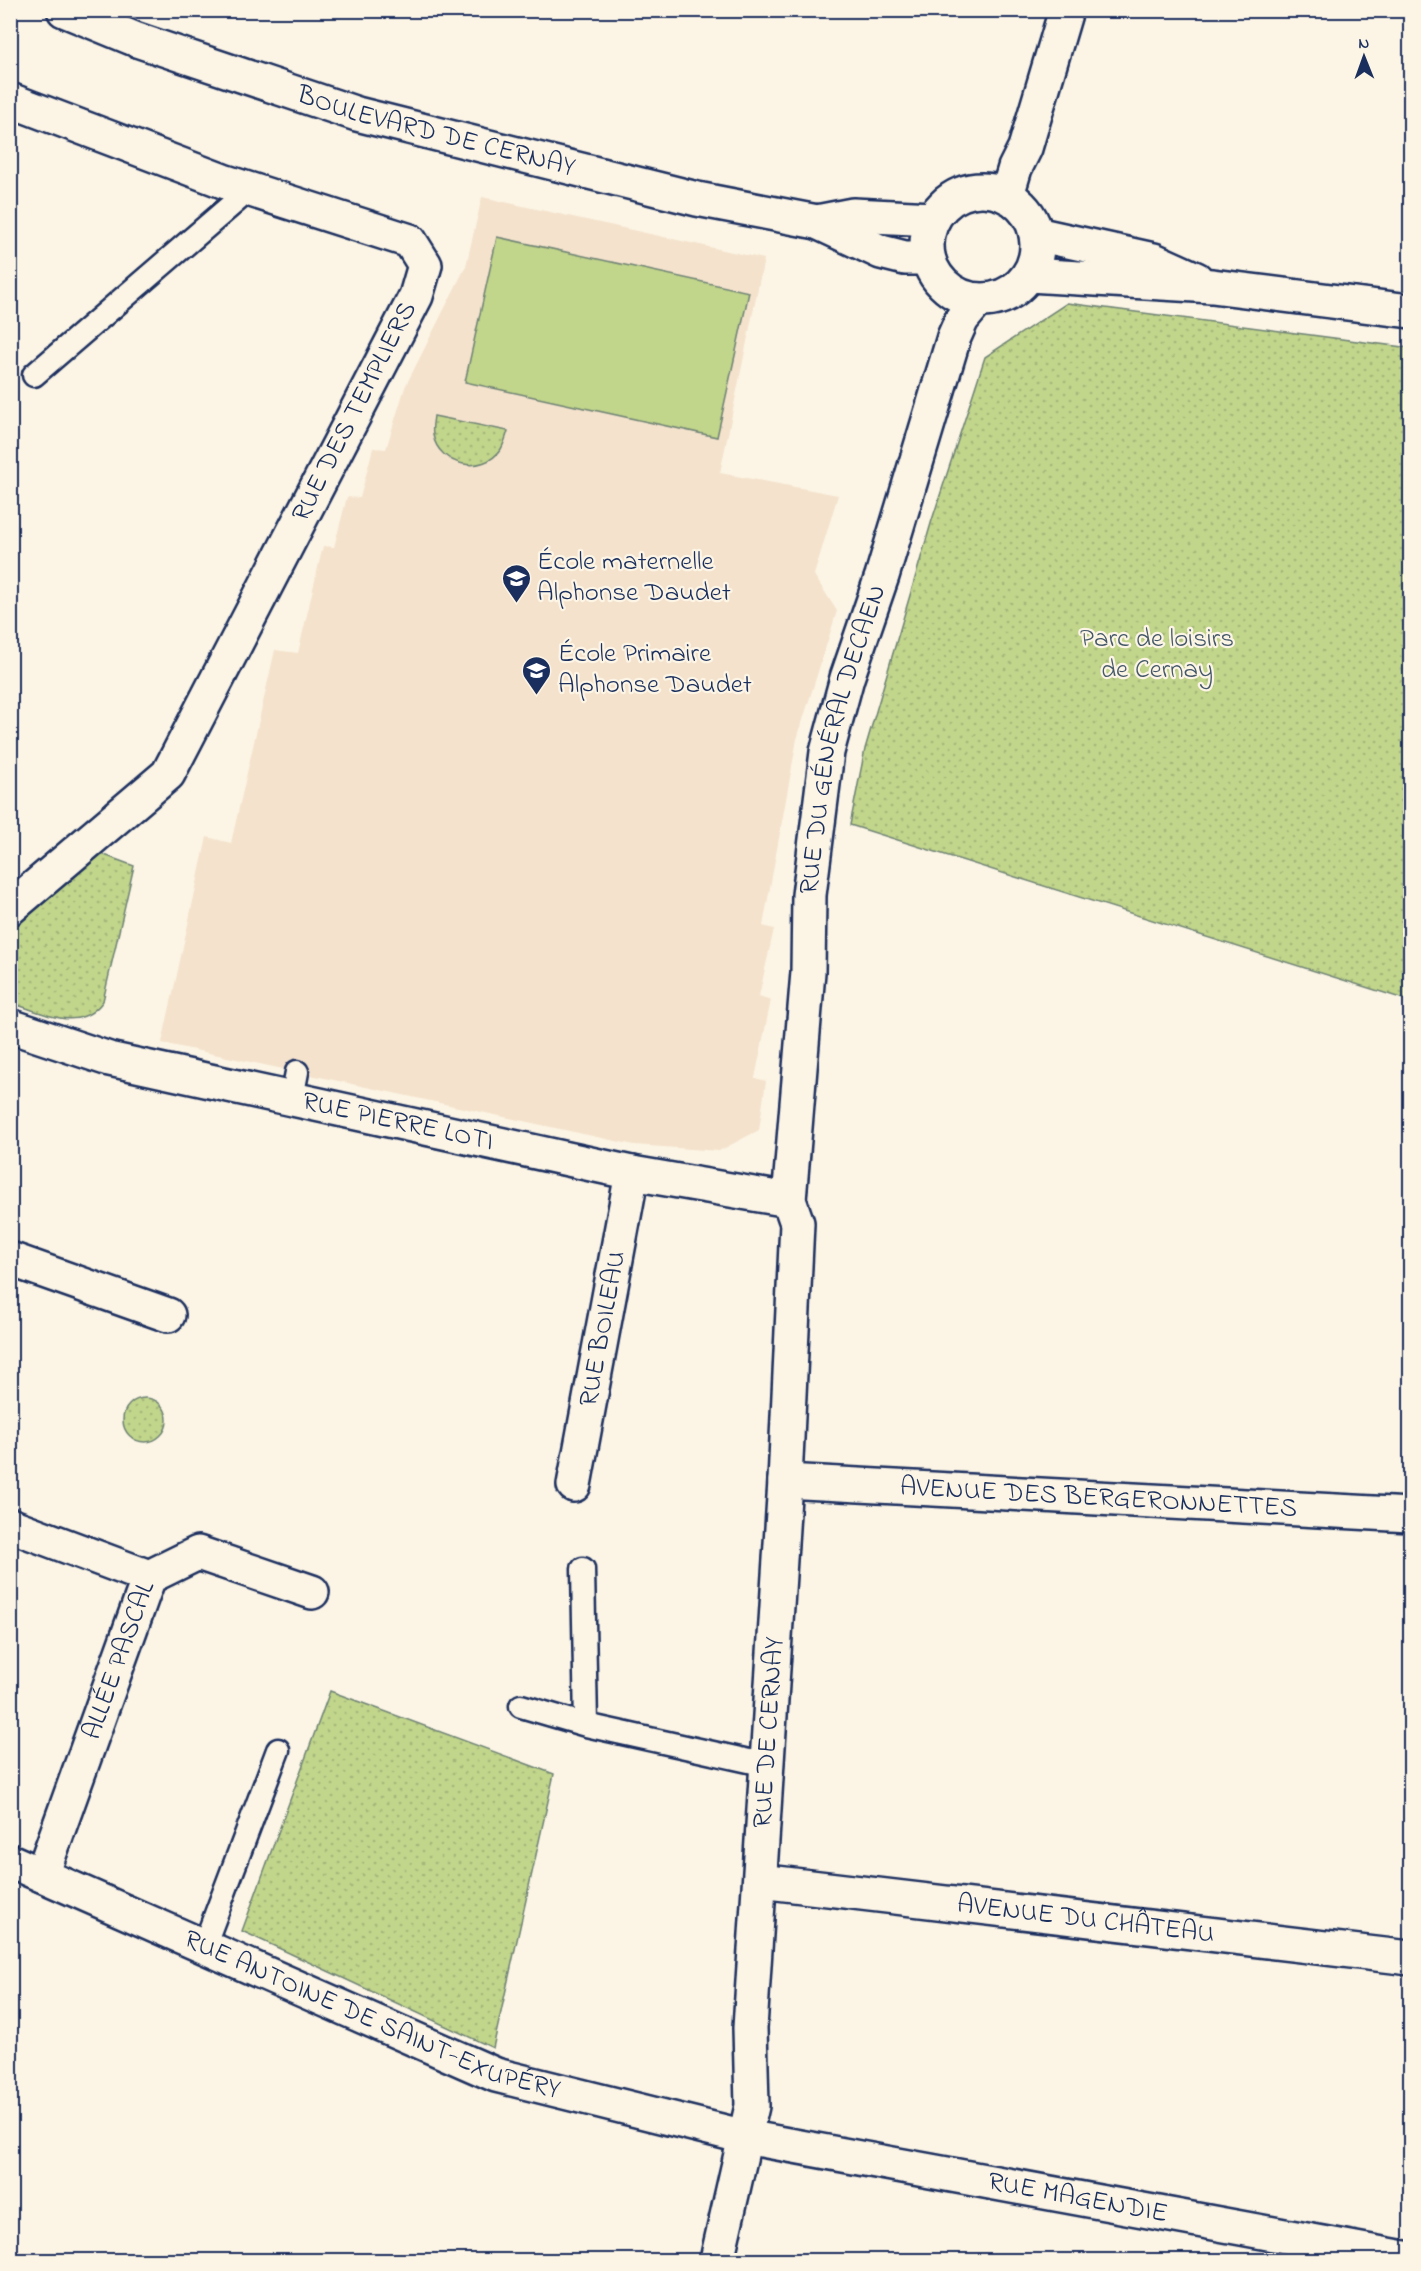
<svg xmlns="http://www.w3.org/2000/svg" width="1421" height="2271" viewBox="0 0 1421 2271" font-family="'Indie Flower',sans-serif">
	<defs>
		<pattern id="grass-dots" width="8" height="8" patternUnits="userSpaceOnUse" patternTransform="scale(1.5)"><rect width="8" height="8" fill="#c1d58b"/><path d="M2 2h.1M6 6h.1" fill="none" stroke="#a5b77a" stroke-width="1.8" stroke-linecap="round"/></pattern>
	</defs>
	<rect width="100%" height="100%" fill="#fcf5e5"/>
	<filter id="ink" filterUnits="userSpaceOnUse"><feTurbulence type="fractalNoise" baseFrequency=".0167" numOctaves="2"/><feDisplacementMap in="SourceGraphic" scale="12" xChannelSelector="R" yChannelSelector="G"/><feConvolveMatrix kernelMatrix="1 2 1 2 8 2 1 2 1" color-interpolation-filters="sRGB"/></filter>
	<g filter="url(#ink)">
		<path fill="#f4e2cc" d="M 482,197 L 764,259 L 720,473 L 838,495 L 814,575 L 837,611 L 797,739 L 763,926 L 774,929 L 759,996 L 771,1000 L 755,1078 L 766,1081 L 759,1130 L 719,1151 L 634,1145 L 162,1043 L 207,837 L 231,843 L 275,650 L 298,653 L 323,546 L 334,547 L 347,497 L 360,498 L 373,448 L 386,449 L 405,387 L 466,266 Z"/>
		<path fill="url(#grass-dots)" stroke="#6e8274" stroke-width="1.5" d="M 1067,303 L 1410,348 L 1410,1001 L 850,825 L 865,749 L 932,520 L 985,357 Z
			M 434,416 L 508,431 C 506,437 504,444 501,449 C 483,476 439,466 433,435 C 432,429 433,422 434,416 Z
			M 99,853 L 134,866 L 103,1001 C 79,1034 45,1013 11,1003 L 10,931 Z
			M123 1420a22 22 0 1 1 44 0a22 22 0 1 1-44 0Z
			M 330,1691 L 554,1774 L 493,2048 L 242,1931 Z"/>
		<path fill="#c1d58b" stroke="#6e8274" stroke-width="1.5" d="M 497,237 L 749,292 L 717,437 L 465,382 Z"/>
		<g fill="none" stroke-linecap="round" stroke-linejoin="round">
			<defs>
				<path id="service" d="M 34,375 L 249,190
					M 292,1098 L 297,1072
					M 583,1569 L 586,1725
					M 521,1706 L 586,1725 L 767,1765
					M 204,1946 L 278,1750"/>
				<g id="minor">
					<path d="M 10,100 L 223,181 L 410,241 L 425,265 L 416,296 L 168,774 L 10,908"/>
					<path d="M 1007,195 L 1015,168 L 1025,148 L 1066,10"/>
					<path id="s1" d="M 10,1026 L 109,1059 L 632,1173 L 789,1200"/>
					<path d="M 10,1259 L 168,1315"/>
					<path id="s2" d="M 785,1481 L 1410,1515"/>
					<path id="s3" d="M 574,1485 L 632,1173"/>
					<path d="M 10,1525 L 149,1577"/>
					<path id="s4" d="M 10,1861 L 496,2075 L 745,2137 L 1410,2259"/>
					<path id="s5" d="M 42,1875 L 149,1577 L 198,1553 L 312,1592"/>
					<path id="s6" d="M 760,1881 L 1410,1958"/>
					<path id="s7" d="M 717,2260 L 752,2106 L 750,2028 L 785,1481 L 797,1223 L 789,1200 L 808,972 L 809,895 L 827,752 L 847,678 L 882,576 L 954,337 L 962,319 L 978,300"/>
				</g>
				<g id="tertiary">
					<path id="s8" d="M 64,10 L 137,40 L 357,114 L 697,199 L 817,222 L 881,252 L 905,258 L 928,258"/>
					<circle cx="982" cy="245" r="55"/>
					<path d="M 817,222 L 853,215 L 933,219"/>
					<path d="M 1036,234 L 1154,260 L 1196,279"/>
					<path d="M 1029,275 L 1212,286 L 1410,311"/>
				</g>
			</defs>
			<use href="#service" stroke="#1b2f5e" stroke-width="27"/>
			<use href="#minor" stroke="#1b2f5e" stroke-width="38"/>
			<use href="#tertiary" stroke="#1b2f5e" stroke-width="38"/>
			<use href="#service" stroke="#fcf5e5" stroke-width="22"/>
			<use href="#minor" stroke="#fcf5e5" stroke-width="33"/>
			<use href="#tertiary" stroke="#fcf5e5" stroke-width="33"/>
		</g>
	</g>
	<defs>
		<symbol id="school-pin" viewBox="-11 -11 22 30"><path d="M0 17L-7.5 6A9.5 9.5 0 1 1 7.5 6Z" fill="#1b2f5e" stroke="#fcf5e5"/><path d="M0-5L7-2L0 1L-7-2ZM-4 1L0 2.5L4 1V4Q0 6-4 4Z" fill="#fff"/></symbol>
	</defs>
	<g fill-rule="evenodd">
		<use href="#school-pin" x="500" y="562" width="33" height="45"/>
		<use href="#school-pin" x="520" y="654" width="33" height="45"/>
	</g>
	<g text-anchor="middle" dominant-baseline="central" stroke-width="4.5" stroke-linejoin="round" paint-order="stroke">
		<g font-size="27" fill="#1b2f5e" stroke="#fcf5e5">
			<text stroke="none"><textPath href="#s8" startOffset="392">BOULEVARD DE CERNAY</textPath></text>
			<text transform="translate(355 412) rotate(-63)">RUE DES TEMPLIERS</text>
			<text stroke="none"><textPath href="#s7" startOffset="1532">RUE DU GÉNÉRAL DECAEN</textPath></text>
			<text stroke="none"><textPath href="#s1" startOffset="400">RUE PIERRE LOTI</textPath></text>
			<text stroke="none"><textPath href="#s3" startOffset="159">RUE BOILEAU</textPath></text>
			<text stroke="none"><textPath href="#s2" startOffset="314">AVENUE DES BERGERONNETTES</textPath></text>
			<text stroke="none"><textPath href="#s5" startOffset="228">ALLÉE PASCAL</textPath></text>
			<text stroke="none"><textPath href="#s7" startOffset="532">RUE DE CERNAY</textPath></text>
			<text stroke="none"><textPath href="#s6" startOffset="328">AVENUE DU CHÂTEAU</textPath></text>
			<text stroke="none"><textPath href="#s4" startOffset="394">RUE ANTOINE DE SAINT-EXUPÉRY</textPath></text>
			<text stroke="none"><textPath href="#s4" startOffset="1126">RUE MAGENDIE</textPath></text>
		</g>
		<g font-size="27" fill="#1b2f5e" stroke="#fcf5e5" text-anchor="start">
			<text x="537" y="562">École maternelle<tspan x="537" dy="31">Alphonse Daudet</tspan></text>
			<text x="558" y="654">École Primaire<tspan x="558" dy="31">Alphonse Daudet</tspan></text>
		</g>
		<g font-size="27" fill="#445869" stroke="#fcf5e5">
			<text x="1157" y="639">Parc de loisirs<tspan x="1157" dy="31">de Cernay</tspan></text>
		</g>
	</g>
	<rect width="1421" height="2271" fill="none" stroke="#fcf5e5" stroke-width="36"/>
	<rect x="18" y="18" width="1385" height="2235" fill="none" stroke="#1b2f5e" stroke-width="2" filter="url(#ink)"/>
	<g transform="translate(1364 57) rotate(359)" stroke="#fcf5e5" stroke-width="4.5" paint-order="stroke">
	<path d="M0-4.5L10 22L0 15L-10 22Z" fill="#1b2f5e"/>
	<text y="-9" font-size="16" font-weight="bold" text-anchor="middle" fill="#1b2f5e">N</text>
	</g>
</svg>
